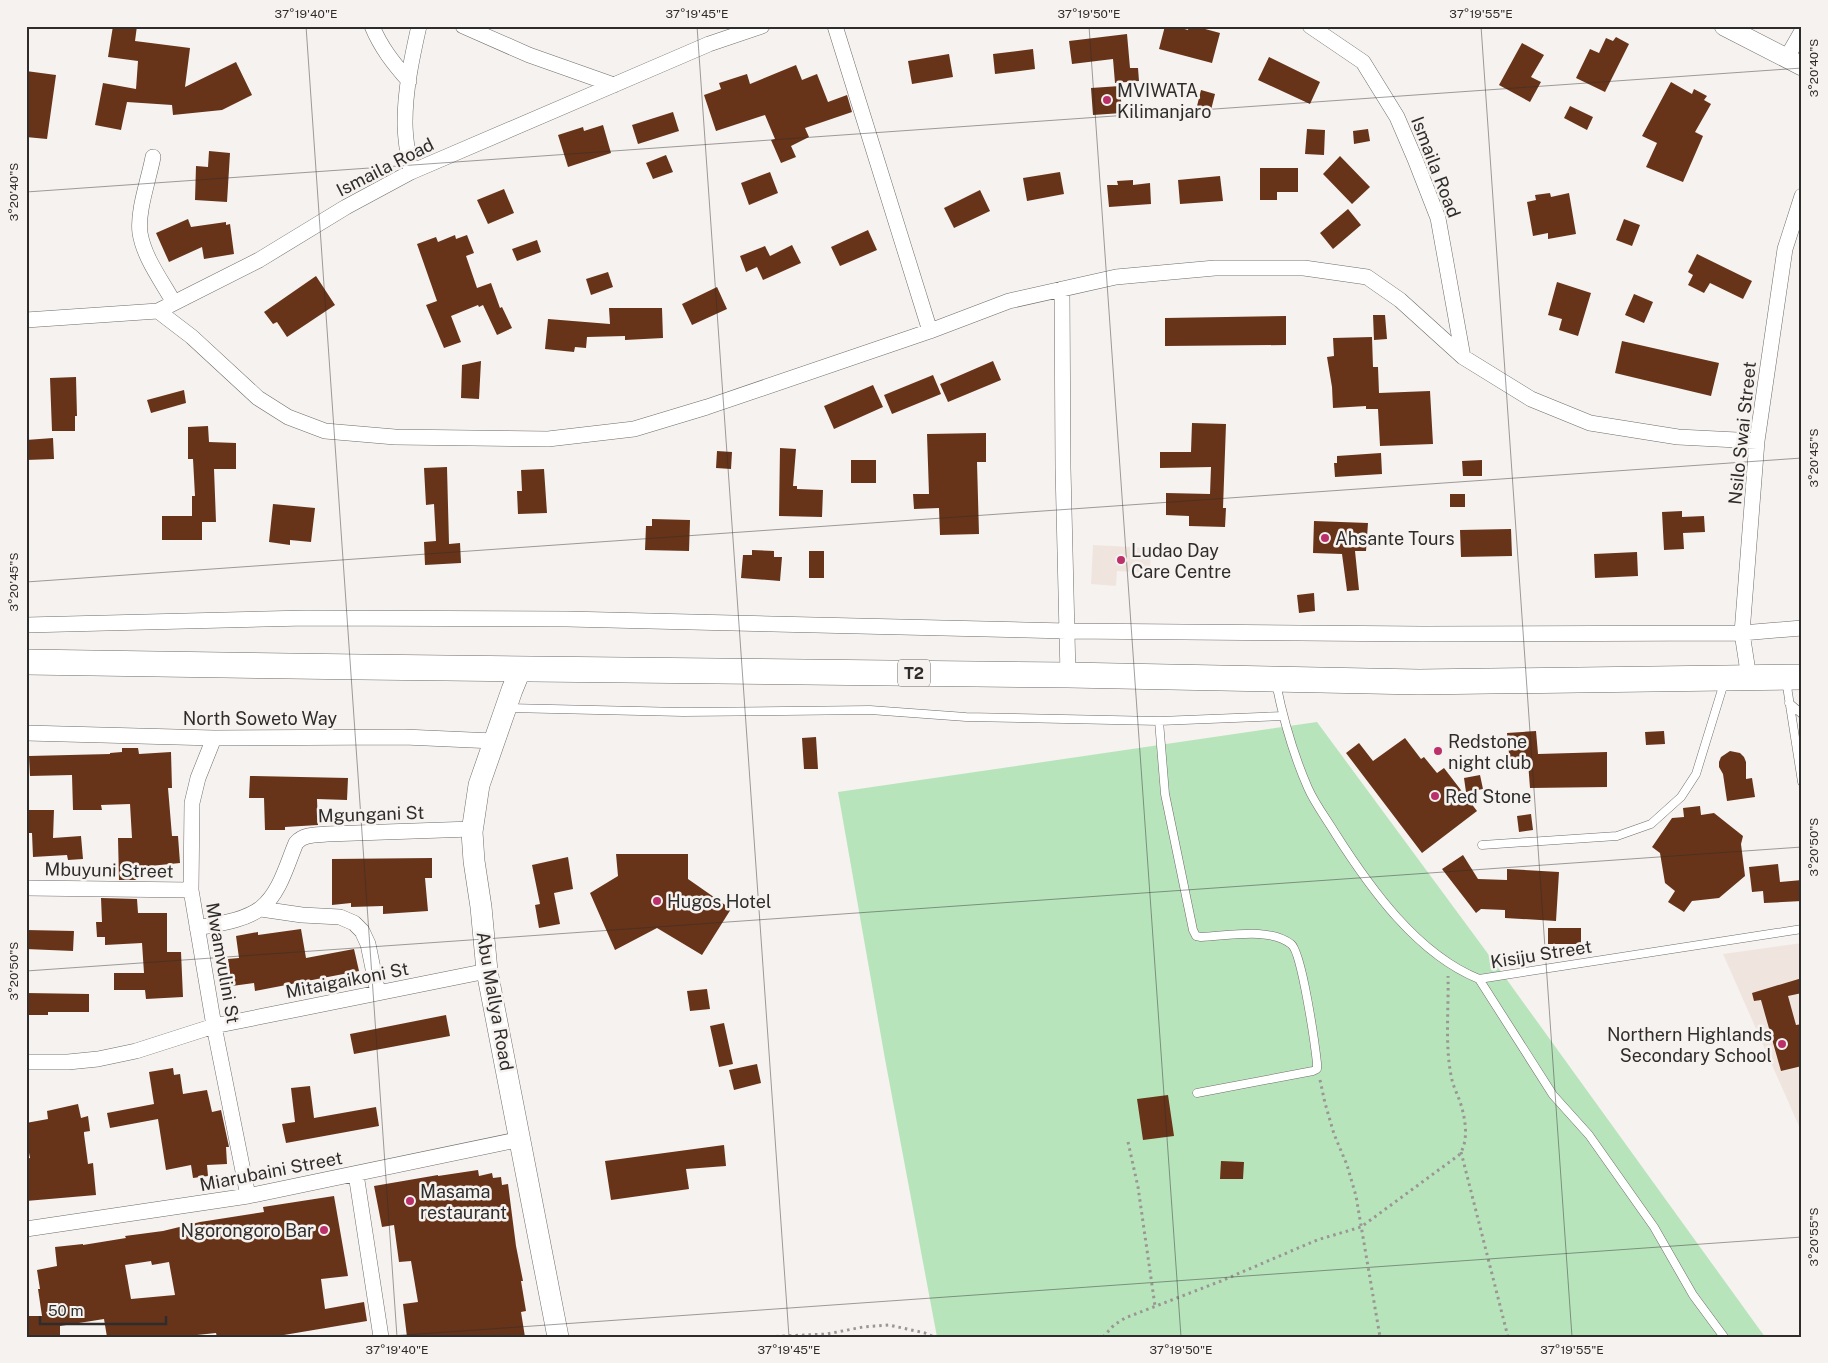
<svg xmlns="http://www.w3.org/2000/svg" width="1828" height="1363" viewBox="0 0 1828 1363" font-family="'Public Sans',sans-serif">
	<rect width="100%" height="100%" fill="#f6f2ef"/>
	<path fill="#f0e5de" d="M 1093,545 L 1151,548 L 1150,573 L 1117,571 L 1116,586 L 1091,584 Z
		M 1802,943 L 1802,1133 L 1723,954 Z"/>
	<path fill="#b8e4bc" d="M 1317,722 L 1497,966 L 1765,1337 L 937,1337 L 885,1059 L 838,792 Z"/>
	<path fill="#67341a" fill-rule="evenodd" d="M 113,26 L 137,26 L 135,41 L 190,48 L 185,87 L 236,62 L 252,95 L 222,110 L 173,115 L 172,105 L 127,102 L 121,130 L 95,125 L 103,83 L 136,89 L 138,61 L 108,57 Z
		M 1165,26 L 1174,26 L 1188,30 L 1189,26 L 1194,26 L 1220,33 L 1212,63 L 1159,49 Z
		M 1127,34 L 1130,68 L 1138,68 L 1139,81 L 1115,83 L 1113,59 L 1072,64 L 1069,41 Z
		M 1616,37 L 1629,44 L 1605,92 L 1576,78 L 1590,49 L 1599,53 L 1606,38 L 1613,41 Z
		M 1522,43 L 1544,55 L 1531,77 L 1541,82 L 1530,102 L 1499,85 Z
		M 1033,49 L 1035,69 L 995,74 L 993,54 Z
		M 949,54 L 953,77 L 912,84 L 908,61 Z
		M 1269,57 L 1320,82 L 1310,104 L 1258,80 Z
		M 796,65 L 802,80 L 817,74 L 828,102 L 847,95 L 852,112 L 805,128 L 809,137 L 791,146 L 796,157 L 781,163 L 771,140 L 775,139 L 765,115 L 716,131 L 704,95 L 721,89 L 719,83 L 747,74 L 750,84 Z
		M 26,71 L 56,75 L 47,139 L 26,137 Z
		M 1671,82 L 1692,94 L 1694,89 L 1707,96 L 1704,100 L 1711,104 L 1695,132 L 1703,136 L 1683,182 L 1646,167 L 1657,143 L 1642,136 Z
		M 1120,86 L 1122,113 L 1093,115 L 1091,88 Z
		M 1201,90 L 1215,94 L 1210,114 L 1196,110 Z
		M 1570,106 L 1593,117 L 1587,130 L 1564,118 Z
		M 673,112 L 679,131 L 638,144 L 632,125 Z
		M 603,125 L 611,153 L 568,167 L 558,135 L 583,127 L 584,131 Z
		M 1307,129 L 1325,130 L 1324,155 L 1305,154 Z
		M 1368,129 L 1370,141 L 1354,144 L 1353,131 Z
		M 209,151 L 230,153 L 227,202 L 195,200 L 196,166 L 208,167 Z
		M 666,155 L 673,172 L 653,179 L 646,163 Z
		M 1340,156 L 1370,187 L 1352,204 L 1323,174 Z
		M 1260,168 L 1298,168 L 1298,192 L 1277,192 L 1277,200 L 1260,200 Z
		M 770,172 L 778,193 L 749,205 L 741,183 Z
		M 1060,172 L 1064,194 L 1027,201 L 1023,178 Z
		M 1220,176 L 1223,201 L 1180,204 L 1178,180 Z
		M 1133,180 L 1133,185 L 1150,183 L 1151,204 L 1109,207 L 1107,185 L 1118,185 L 1117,181 Z
		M 504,189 L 514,213 L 488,224 L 477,200 Z
		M 980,190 L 990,211 L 954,228 L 944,208 Z
		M 1550,193 L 1551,197 L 1569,193 L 1576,234 L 1548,239 L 1548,233 L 1533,236 L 1527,202 L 1536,200 L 1535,195 Z
		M 1348,209 L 1361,225 L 1333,249 L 1320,233 Z
		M 188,219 L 191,227 L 226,222 L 226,225 L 230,224 L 234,254 L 204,259 L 202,247 L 169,262 L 156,233 Z
		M 1624,219 L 1640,225 L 1632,246 L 1616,240 Z
		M 868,230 L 877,250 L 840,266 L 831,247 Z
		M 455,235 L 456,239 L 467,235 L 474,253 L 466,256 L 477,288 L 491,283 L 500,308 L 502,307 L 512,328 L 497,335 L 483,305 L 479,307 L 478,305 L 451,316 L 461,342 L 444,348 L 426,305 L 437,301 L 417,244 L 436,237 L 438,242 Z
		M 537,240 L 541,252 L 517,261 L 512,249 Z
		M 792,245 L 801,263 L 763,280 L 757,267 L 746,272 L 740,256 L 765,246 L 770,256 Z
		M 1697,254 L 1752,281 L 1743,299 L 1710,283 L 1704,293 L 1688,285 L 1693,275 L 1688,272 Z
		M 608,272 L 613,287 L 591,295 L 586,279 Z
		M 316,276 L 335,305 L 287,337 L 277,322 L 273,324 L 264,312 Z
		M 1557,282 L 1591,293 L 1578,336 L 1559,330 L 1562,319 L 1548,315 Z
		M 717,287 L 727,309 L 692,325 L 682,304 Z
		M 1634,294 L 1653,302 L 1644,323 L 1625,315 Z
		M 609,308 L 662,308 L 663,338 L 625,340 L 625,336 L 587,337 L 586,348 L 575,347 L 574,352 L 545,349 L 548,319 L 610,324 Z
		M 1373,315 L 1385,315 L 1387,339 L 1374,340 Z
		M 1286,316 L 1286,345 L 1165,346 L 1165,318 Z
		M 1372,337 L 1373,367 L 1378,367 L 1379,393 L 1430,391 L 1433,444 L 1380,446 L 1378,409 L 1366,409 L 1366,406 L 1333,408 L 1332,387 L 1327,357 L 1334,356 L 1333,338 Z
		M 1622,341 L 1719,363 L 1711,396 L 1615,373 Z
		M 481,361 L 479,399 L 461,398 L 462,365 Z
		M 993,361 L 1001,380 L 948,402 L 940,384 Z
		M 933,375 L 941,394 L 892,414 L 884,395 Z
		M 76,377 L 77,416 L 75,416 L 75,431 L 52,431 L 50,378 Z
		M 873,385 L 883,407 L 834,429 L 824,406 Z
		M 184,390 L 186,403 L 151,413 L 147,400 Z
		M 1192,423 L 1226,424 L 1223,508 L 1226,508 L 1225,527 L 1189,526 L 1189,516 L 1166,515 L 1166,493 L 1210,494 L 1211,467 L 1160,468 L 1160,452 L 1191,452 Z
		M 208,426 L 209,442 L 236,443 L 236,469 L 214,469 L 216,522 L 202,522 L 202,540 L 162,540 L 162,516 L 192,516 L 192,496 L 195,496 L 193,459 L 188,459 L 188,427 Z
		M 986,433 L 986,462 L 977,462 L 979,534 L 940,535 L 939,508 L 914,509 L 913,494 L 929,494 L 927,434 Z
		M 53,438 L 54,459 L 26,460 L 26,440 Z
		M 780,448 L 796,449 L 793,486 L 797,486 L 797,489 L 823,490 L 822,517 L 779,516 Z
		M 717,451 L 732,452 L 731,469 L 716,468 Z
		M 1381,453 L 1382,474 L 1335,477 L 1334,463 L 1337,463 L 1337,456 Z
		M 851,460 L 876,460 L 876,483 L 851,483 Z
		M 1482,460 L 1482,476 L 1463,476 L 1462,461 Z
		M 447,467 L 449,544 L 460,543 L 461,563 L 425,565 L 424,542 L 436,541 L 434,504 L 426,505 L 424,468 Z
		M 544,469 L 547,513 L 518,514 L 517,491 L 522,491 L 521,470 Z
		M 1450,494 L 1465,494 L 1465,507 L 1450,507 Z
		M 273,504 L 315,508 L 311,542 L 290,540 L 290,545 L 269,542 Z
		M 1682,511 L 1682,517 L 1704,516 L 1705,532 L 1683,533 L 1684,549 L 1664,550 L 1662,512 Z
		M 652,519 L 690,520 L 689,551 L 645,550 L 646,526 L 652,526 Z
		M 1314,521 L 1368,523 L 1366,551 L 1355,551 L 1359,590 L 1347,591 L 1342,554 L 1313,553 Z
		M 1511,529 L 1512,556 L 1461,557 L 1460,530 Z
		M 752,550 L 774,551 L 774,557 L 782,557 L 780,581 L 741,578 L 743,555 L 752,555 Z
		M 809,551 L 824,551 L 824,578 L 809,578 Z
		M 1637,552 L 1638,576 L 1595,578 L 1594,554 Z
		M 1314,593 L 1315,611 L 1299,613 L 1297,595 Z
		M 1536,731 L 1538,754 L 1607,752 L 1607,787 L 1530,788 L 1528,762 L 1510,764 L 1507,733 Z
		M 1664,731 L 1665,744 L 1646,745 L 1645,732 Z
		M 816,737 L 818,769 L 804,769 L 802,738 Z
		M 1405,738 L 1421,759 L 1424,757 L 1437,773 L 1444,768 L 1477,811 L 1422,853 L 1346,753 L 1359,743 L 1373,761 Z
		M 122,748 L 138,748 L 139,754 L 171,752 L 172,788 L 168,788 L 172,836 L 178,836 L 180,863 L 140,867 L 140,873 L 136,873 L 136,880 L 119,880 L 118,838 L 132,838 L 130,804 L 101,805 L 102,810 L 73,810 L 72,775 L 30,776 L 29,756 L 110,754 L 110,753 L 122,752 Z
		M 1730,751 L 1740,753 L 1744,757 L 1746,762 L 1746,779 L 1752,778 L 1755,797 L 1727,801 L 1723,774 L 1719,767 L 1719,762 L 1721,757 Z
		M 1480,775 L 1483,789 L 1466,792 L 1464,778 Z
		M 250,776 L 348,778 L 347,800 L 317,799 L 318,825 L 285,827 L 285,830 L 265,830 L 264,798 L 249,798 Z
		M 1700,806 L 1701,815 L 1714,813 L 1743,836 L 1741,844 L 1745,876 L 1719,898 L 1692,901 L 1684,912 L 1668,902 L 1675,891 L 1665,883 L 1660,853 L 1652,847 L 1672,818 L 1684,817 L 1683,808 Z
		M 27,810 L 54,810 L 53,838 L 81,836 L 83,859 L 68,860 L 67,855 L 33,857 L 32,833 L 27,833 Z
		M 1531,814 L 1533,830 L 1519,832 L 1517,816 Z
		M 616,854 L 688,854 L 688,879 L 731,909 L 702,955 L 657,928 L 615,950 L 590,893 L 618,876 Z
		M 1463,855 L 1478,879 L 1507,880 L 1507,869 L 1559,872 L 1556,921 L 1505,918 L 1505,910 L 1481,909 L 1476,913 L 1442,869 Z
		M 568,857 L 573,889 L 554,893 L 560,924 L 539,928 L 535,905 L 540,904 L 532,865 Z
		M 432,858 L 432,878 L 425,878 L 428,911 L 383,914 L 383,906 L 351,907 L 351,903 L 332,905 L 332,859 Z
		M 1778,864 L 1780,882 L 1802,880 L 1802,901 L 1764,903 L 1763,891 L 1752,892 L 1749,867 Z
		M 101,898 L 137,899 L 138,913 L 167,913 L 167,952 L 181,952 L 183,997 L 146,999 L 145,990 L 114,990 L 114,973 L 144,973 L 142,943 L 105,945 L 105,937 L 97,937 L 96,922 L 102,922 Z
		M 1548,928 L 1581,928 L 1581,944 L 1548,944 Z
		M 301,929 L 306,958 L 354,949 L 359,971 L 255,991 L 254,983 L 232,986 L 228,959 L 239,958 L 236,936 L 258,932 L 258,935 Z
		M 26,930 L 74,931 L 73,951 L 26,949 Z
		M 1802,978 L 1802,993 L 1788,996 L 1796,1025 L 1802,1024 L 1802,1066 L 1781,1071 L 1761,1000 L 1754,1001 L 1752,993 Z
		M 707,989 L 710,1009 L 690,1011 L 687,991 Z
		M 26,993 L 89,994 L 89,1012 L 48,1012 L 48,1015 L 26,1015 Z
		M 446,1015 L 450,1036 L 354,1054 L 350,1034 Z
		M 724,1023 L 733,1064 L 719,1067 L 710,1026 Z
		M 757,1064 L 761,1083 L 734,1090 L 729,1070 Z
		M 173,1068 L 174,1075 L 180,1074 L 183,1094 L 207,1090 L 212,1112 L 221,1110 L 229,1147 L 226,1147 L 227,1164 L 207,1165 L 208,1176 L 193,1178 L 191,1165 L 166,1170 L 158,1119 L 110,1128 L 107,1113 L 154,1104 L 149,1072 Z
		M 310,1086 L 314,1118 L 376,1107 L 379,1126 L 286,1143 L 282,1124 L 295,1122 L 291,1088 Z
		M 1168,1095 L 1174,1136 L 1143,1140 L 1137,1099 Z
		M 78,1104 L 81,1118 L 88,1116 L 90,1131 L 84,1132 L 84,1134 L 88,1164 L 93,1163 L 96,1195 L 26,1201 L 26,1159 L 30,1158 L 26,1137 L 26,1123 L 48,1119 L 47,1111 Z
		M 724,1145 L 726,1166 L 686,1169 L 689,1189 L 611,1200 L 605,1161 Z
		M 1221,1161 L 1244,1162 L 1243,1179 L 1220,1179 Z
		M 478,1170 L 479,1176 L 492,1173 L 493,1178 L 501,1177 L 502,1185 L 508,1184 L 516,1246 L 523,1281 L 521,1281 L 526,1311 L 521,1312 L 525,1337 L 407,1337 L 403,1304 L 418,1302 L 411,1261 L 399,1262 L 394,1225 L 382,1227 L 374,1186 L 438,1175 L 438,1176 Z
		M 334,1196 L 348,1276 L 321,1279 L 325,1309 L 364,1302 L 367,1321 L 272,1337 L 217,1337 L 216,1333 L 178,1337 L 107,1337 L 104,1319 L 60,1326 L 60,1337 L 26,1337 L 26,1316 L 42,1316 L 38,1289 L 40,1289 L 37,1270 L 57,1266 L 55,1247 L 83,1244 L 83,1245 L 126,1238 L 125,1236 L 163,1231 L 200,1222 L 264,1212 L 263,1207 ZM 151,1261 L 152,1265 L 169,1262 L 175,1295 L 131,1299 L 125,1265 Z"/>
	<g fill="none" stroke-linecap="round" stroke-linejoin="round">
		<defs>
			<path id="service" d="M 1786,680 L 1802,782
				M 1276,683 C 1283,718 1293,754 1308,788 C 1315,804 1326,818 1335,833 C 1370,888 1417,954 1479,979 L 1802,929
				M 1789,703 L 1802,714
				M 508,708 L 683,712 L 870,710 L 966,717 L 1159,721 L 1283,716
				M 1159,721 L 1165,794 L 1193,930 L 1196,936 L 1201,937 C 1228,936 1269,927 1291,944 C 1302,952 1315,1045 1317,1063 L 1317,1069 L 1313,1071 L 1197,1093
				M 1482,845 L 1617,836 L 1651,824 L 1681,797 L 1696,774 L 1724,683
				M 1479,979 L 1553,1095 L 1589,1135 L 1654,1227 L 1693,1295 L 1724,1337"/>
			<path id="minor" d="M 372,26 C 381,48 394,64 409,81
				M 463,26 L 529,55 L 614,85
				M 835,26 L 930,331
				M 1310,26 L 1363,62 L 1397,117 L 1415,159 L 1438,218 L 1463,357
				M 1786,59 L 1802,31
				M 153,157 C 149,179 137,211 140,233 C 144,258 162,281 174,303
				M 411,172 C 408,156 405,139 405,122 C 405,90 412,57 419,26
				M 1062,289 L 1063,468 L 1068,675
				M 158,311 L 192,337 L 258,398 L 288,417 L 325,431 L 395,437 L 548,439 L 634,429 L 707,407 L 930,331 L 1009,301 L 1116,277 L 1215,268 L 1304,268 L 1367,277 L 1400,300 L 1463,357 L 1531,399 L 1590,423 L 1678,437 L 1757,441
				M 26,320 L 158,311 L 259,260 L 346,207 L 411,172 L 709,44 L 762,26
				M 26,625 L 306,618 L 567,619 L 1067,631 L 1422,634 L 1742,633 L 1802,628
				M 1749,678 L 1742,633 L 1757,441 L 1785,249 L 1802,196
				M 26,733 L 214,738 L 404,737 L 494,741
				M 214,738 L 198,778 L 192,803 L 191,890 L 214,1026 L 248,1196
				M 26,888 L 191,890
				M 261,909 L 302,915 L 340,917 L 354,923 L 362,931 L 368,944 L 378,993
				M 197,928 C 217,924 244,921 261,908 C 280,893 287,864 296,843 C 304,834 316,835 327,834 L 472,829
				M 26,1062 L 68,1062 L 98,1059 L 136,1051 L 214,1026 L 487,971
				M 356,1174 L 381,1337
				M 26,1229 L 248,1196 L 521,1139"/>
			<path id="tertiary" d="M 1724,26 L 1802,66"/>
			<path id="secondary" d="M 521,668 L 512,690 L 479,785 L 472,832 L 474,861 L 481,907 L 487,971 L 558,1337"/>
			<path id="trunk" d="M 26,662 L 361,667 L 1068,675 L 1419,682 L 1802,677"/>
		</defs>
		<use href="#service" stroke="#6f6c6a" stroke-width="9"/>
		<use href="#minor" stroke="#6f6c6a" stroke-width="16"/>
		<use href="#tertiary" stroke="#6f6c6a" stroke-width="20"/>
		<use href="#secondary" stroke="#6f6c6a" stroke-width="22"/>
		<use href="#trunk" stroke="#6f6c6a" stroke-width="26"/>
		<path stroke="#999694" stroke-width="3" stroke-dasharray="2.5 4" stroke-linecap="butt" d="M 1320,1080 L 1325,1103 L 1334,1134 L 1347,1165 L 1356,1196 L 1380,1337
			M 1128,1142 L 1138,1187 L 1155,1306
			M 1461,1152 L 1508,1337
			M 763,1337 L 827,1334 L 863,1327 L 889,1325 L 925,1333 L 934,1337
			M 1103,1337 L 1114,1325 L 1125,1318 L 1221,1281 L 1317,1240 L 1361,1227 L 1459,1155 C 1470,1141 1465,1115 1459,1099 C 1457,1094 1455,1089 1453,1084 C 1444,1050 1449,1011 1448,976"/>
		<use href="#service" stroke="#fff" stroke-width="8"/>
		<use href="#minor" stroke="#fff" stroke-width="15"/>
		<use href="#tertiary" stroke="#fff" stroke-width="19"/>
		<use href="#secondary" stroke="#fff" stroke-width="21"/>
		<use href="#trunk" stroke="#fff" stroke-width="25"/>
	</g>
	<path fill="none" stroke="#2f2d2c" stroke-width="1" stroke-opacity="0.45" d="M 306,26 L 397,1337M 697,26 L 789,1337M 1089,26 L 1181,1337M 1481,26 L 1572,1337M 26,192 L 1802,68M 26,582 L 1802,458M 26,971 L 1802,847M 376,1337 L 1802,1237"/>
	<g fill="#bb306a" stroke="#f6f2ef" stroke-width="2">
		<circle cx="1107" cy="100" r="5"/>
		<circle cx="1325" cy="538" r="5"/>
		<circle cx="1121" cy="560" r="5"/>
		<circle cx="1438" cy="751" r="5"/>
		<circle cx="1435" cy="796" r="5"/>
		<circle cx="657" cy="901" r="5"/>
		<circle cx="1782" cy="1044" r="5"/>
		<circle cx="410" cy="1201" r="5"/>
		<circle cx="324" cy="1230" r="5"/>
	</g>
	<g text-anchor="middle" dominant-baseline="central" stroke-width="5" stroke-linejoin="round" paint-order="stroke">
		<rect fill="#f6f2ef" stroke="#6b6866" stroke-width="1" x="898" y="659.5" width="32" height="27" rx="4"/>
		<g font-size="16" font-weight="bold" fill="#2f2d2c">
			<text x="914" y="673">T2</text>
		</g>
		<g font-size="18" fill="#2f2d2c" stroke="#f6f2ef" text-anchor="start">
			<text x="1117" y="90">MVIWATA<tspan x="1117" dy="21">Kilimanjaro</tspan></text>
			<text x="1335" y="538">Ahsante Tours</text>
			<text x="1131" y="550">Ludao Day<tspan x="1131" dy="21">Care Centre</tspan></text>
			<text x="1448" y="741">Redstone<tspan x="1448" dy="21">night club</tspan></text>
			<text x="1445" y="796">Red Stone</text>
			<text x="667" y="901">Hugos Hotel</text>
			<text x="1772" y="1034" text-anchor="end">Northern Highlands<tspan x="1772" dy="21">Secondary School</tspan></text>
			<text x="420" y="1191">Masama<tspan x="420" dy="21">restaurant</tspan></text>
			<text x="314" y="1230" text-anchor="end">Ngorongoro Bar</text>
		</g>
		<g font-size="18" fill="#2f2d2c" stroke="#f6f2ef">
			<text transform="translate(385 167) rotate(-27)">Ismaila Road</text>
			<text transform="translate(1436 167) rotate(69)">Ismaila Road</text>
			<text transform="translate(1742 433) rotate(-84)">Nsilo Swai Street</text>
			<text x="260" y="718">North Soweto Way</text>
			<text transform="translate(371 814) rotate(-2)">Mgungani St</text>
			<text transform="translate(109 870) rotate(1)">Mbuyuni Street</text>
			<text transform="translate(1541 954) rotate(-9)">Kisiju Street</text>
			<text transform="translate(223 963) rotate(80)">Mwamvulini St</text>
			<text transform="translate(347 980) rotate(-11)">Mitaigaikoni St</text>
			<text transform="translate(495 1001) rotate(80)">Abu Mallya Road</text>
			<text transform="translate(271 1171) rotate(-11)">Miarubaini Street</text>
		</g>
	</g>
	<rect width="1828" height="1363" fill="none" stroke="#f6f2ef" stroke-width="55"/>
	<path d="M40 1316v8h126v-8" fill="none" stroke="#2f2d2c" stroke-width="2.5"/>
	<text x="48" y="1316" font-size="15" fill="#2f2d2c" stroke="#f6f2ef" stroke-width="4" paint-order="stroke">50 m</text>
	<rect x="28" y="28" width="1772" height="1308" fill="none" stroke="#2f2d2c" stroke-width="2"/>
	<g font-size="12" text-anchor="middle" fill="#2f2d2c">
		<text x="306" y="18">37°19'40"E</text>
		<text x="697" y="18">37°19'45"E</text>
		<text x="1089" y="18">37°19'50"E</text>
		<text x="1481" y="18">37°19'55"E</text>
		<text transform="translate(1814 68) rotate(-90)" y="4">3°20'40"S</text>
		<text transform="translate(14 192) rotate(-90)" y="4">3°20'40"S</text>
		<text transform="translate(1814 458) rotate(-90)" y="4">3°20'45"S</text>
		<text transform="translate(14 582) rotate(-90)" y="4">3°20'45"S</text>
		<text transform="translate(1814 847) rotate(-90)" y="4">3°20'50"S</text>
		<text transform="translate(14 971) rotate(-90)" y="4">3°20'50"S</text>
		<text transform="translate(1814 1237) rotate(-90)" y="4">3°20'55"S</text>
		<text x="397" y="1354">37°19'40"E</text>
		<text x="789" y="1354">37°19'45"E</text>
		<text x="1181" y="1354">37°19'50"E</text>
		<text x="1572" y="1354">37°19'55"E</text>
	</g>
</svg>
